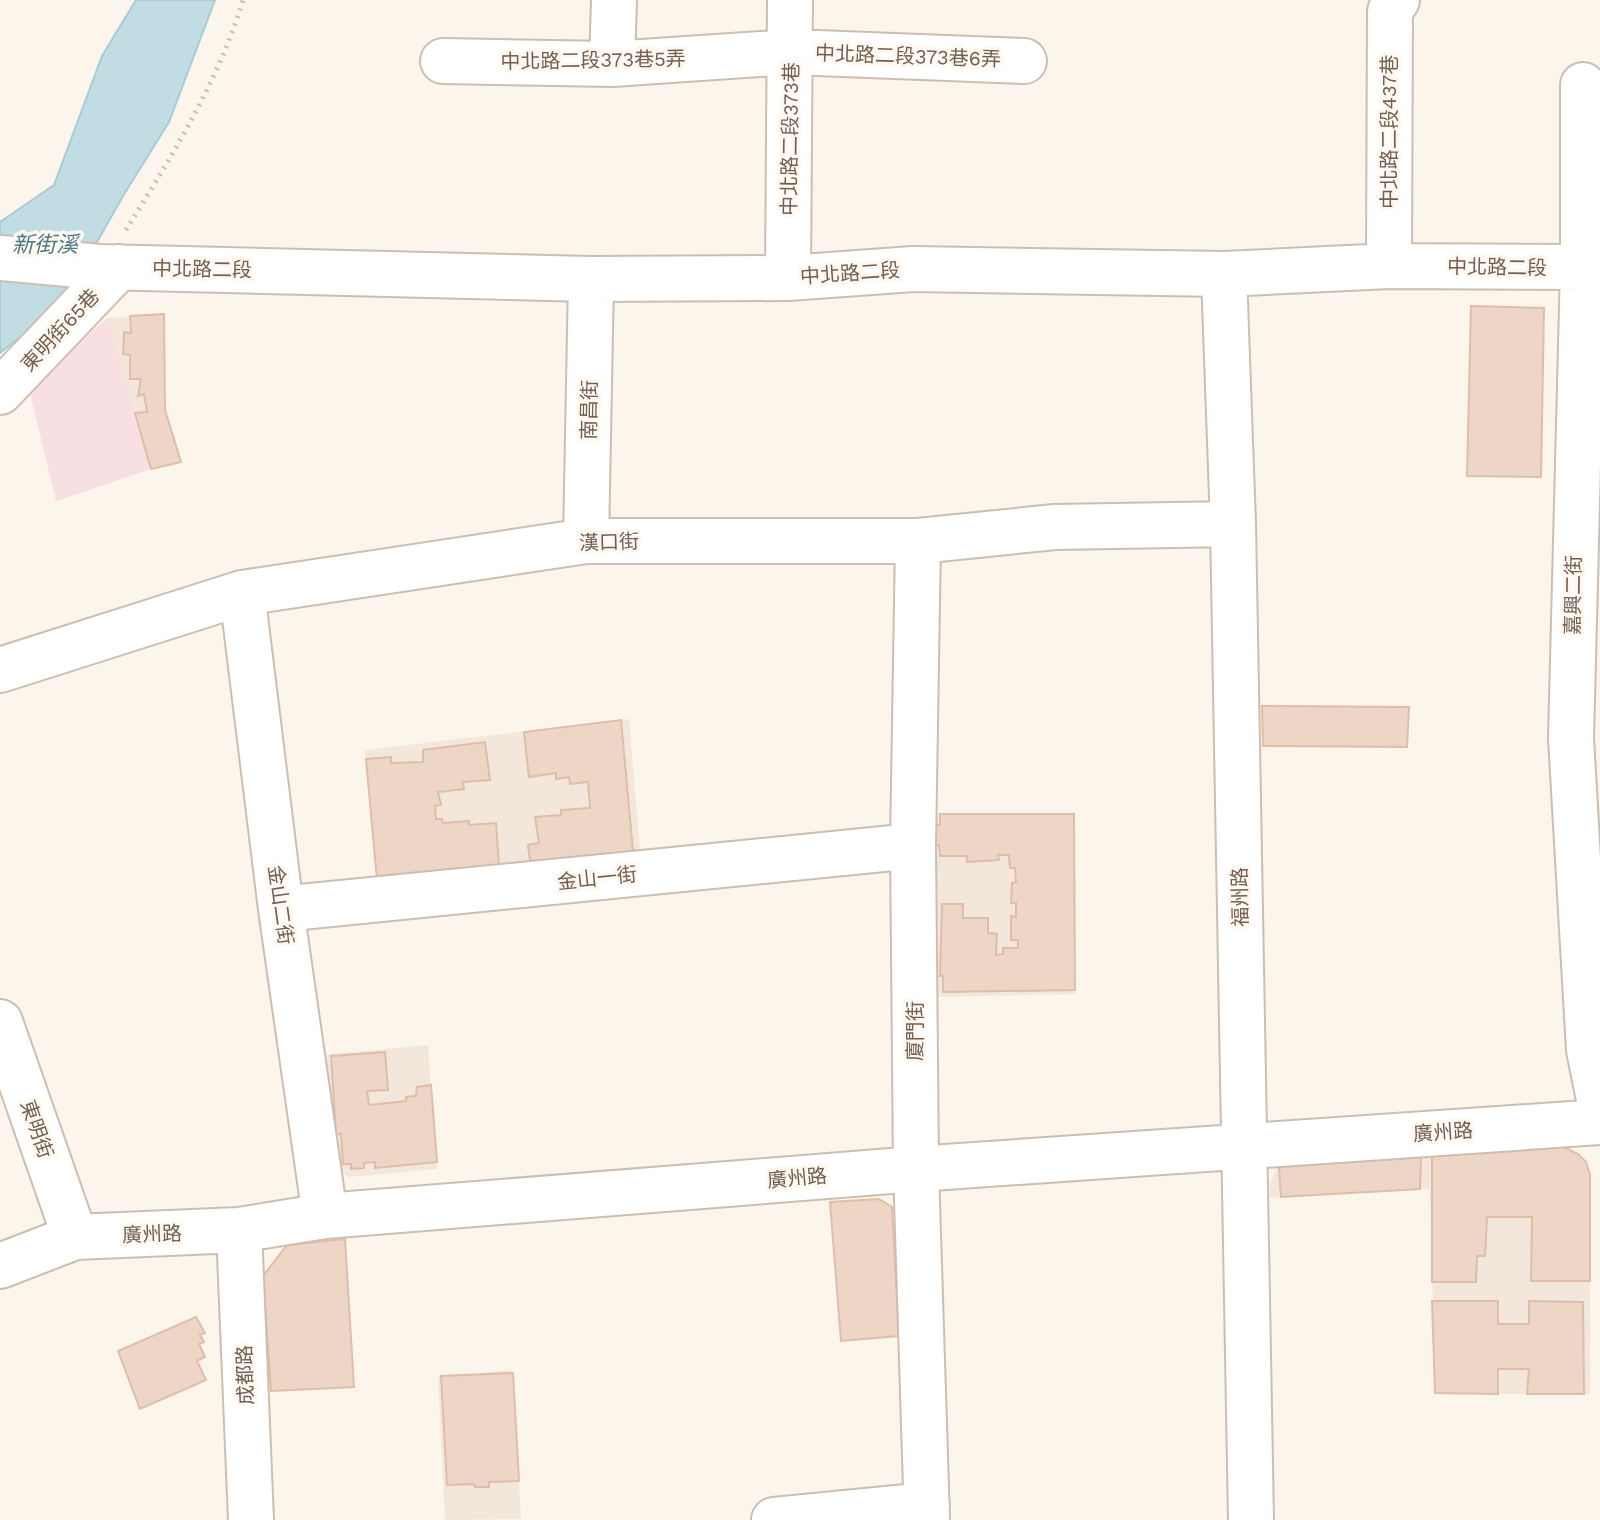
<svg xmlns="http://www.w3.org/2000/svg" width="1600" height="1520" viewBox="0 0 1600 1520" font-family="'Work Sans','Noto Sans TC',sans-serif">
	<rect width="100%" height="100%" fill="#fbf5eb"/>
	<path fill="#f2e7da" d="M 164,314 L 165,410 L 181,462 L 151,469 L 108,318 Z
		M 629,719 L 640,850 L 377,880 L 365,750 Z
		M 1074,814 L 1075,994 L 935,997 L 934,815 Z
		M 428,1045 L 437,1169 L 348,1177 L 331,1161 L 323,1055 Z
		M 1560,1145 L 1578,1154 L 1586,1162 L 1590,1175 L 1590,1394 L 1435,1394 L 1430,1189 L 1270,1198 L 1270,1184 L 1277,1168 L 1300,1159 Z
		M 512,1370 L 521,1519 L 445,1520 L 438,1377 Z"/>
	<path fill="#f8dfe2" d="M 108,318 L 151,469 L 56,501 L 28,385 Z"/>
	<path fill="#c1dde3" stroke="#a8ccd4" stroke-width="2" d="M 136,0 L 215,0 L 169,122 L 123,196 L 62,304 L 0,353 L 0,222 L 54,185 L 102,56 Z"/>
	<path fill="#edd6c6" stroke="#debea8" stroke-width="2" d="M 1471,306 L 1544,308 L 1541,477 L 1467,476 Z
		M 164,314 L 165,410 L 181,462 L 151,469 L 135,413 L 147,412 L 144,394 L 138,396 L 141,379 L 130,379 L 130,355 L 123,354 L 124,332 L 131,333 L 130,316 Z
		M 1262,706 L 1409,707 L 1407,747 L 1263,746 Z
		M 621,720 L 633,851 L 538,861 L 530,860 L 528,845 L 539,843 L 535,817 L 561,815 L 561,810 L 590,808 L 588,782 L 570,784 L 569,777 L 556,779 L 556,773 L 529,777 L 524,732 Z
		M 485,742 L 490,780 L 463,782 L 464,789 L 438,792 L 441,805 L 435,806 L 436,819 L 442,819 L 443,823 L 469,821 L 469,825 L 496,823 L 499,866 L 377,880 L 366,759 L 391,757 L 391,763 L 423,762 L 423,750 Z
		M 940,814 L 1074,814 L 1075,990 L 943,992 L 943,976 L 940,976 L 942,904 L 963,904 L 963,918 L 988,918 L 988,933 L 997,934 L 996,955 L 1003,954 L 1003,948 L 1018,948 L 1018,940 L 1011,940 L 1011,916 L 1016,917 L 1016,903 L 1011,903 L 1012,883 L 1016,882 L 1015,868 L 1010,868 L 1009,855 L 998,855 L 999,860 L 967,862 L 967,856 L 940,856 L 939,845 L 934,845 L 934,825 L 940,825 Z
		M 385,1052 L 388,1090 L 367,1091 L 369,1105 L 406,1101 L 406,1097 L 416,1096 L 417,1087 L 431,1085 L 437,1162 L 375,1168 L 375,1162 L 364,1163 L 364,1168 L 351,1169 L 351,1164 L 343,1164 L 341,1134 L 336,1134 L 331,1056 Z
		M 1560,1145 L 1578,1154 L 1586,1162 L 1590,1175 L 1590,1281 L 1531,1281 L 1532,1217 L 1487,1217 L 1485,1256 L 1477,1256 L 1476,1282 L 1432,1282 L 1432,1156 Z
		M 1421,1157 L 1420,1189 L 1281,1197 L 1279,1167 Z
		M 879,1199 L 892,1207 L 899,1336 L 841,1341 L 830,1202 Z
		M 345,1239 L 354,1387 L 271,1391 L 263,1276 L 287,1245 Z
		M 1432,1301 L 1498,1301 L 1498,1324 L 1529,1324 L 1529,1301 L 1583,1302 L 1584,1394 L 1527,1394 L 1529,1369 L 1498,1369 L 1498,1394 L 1435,1393 Z
		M 196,1317 L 205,1333 L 200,1335 L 204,1342 L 199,1344 L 205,1357 L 197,1361 L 206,1380 L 140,1409 L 118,1351 Z
		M 513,1373 L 519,1481 L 489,1482 L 489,1487 L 475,1487 L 474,1484 L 447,1485 L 441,1376 Z"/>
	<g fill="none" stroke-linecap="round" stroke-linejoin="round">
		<defs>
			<path id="minor" d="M 443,61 L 612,64 L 791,52 L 1024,61
				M 612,64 L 614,0
				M 1583,85 L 1583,268 L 1571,738 L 1589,1050 L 1600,1104
				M 0,258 L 100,267 L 591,279 L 788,278 L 913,269 L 1224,274 L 1389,266 L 1600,267
				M 1389,266 L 1390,11 L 1397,0
				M 1224,274 L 1233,524 L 1251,1520
				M 788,278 L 790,0
				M 0,392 L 119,267
				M 586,541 L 591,279
				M 918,541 L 913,846 L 916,1169 L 927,1520
				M 242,593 L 281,909 L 325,1216
				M 0,670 L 242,593 L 586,541 L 918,541 L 1055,527 L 1233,524
				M 281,909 L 913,846
				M 0,1022 L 75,1237
				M 239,1230 L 251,1520
				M 0,1266 L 75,1237 L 239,1230 L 325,1216 L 916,1169 L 1600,1122
				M 774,1520 L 927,1505"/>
		</defs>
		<use href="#minor" stroke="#ccbeb2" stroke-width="48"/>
		<path stroke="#d3baa8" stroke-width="5" stroke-dasharray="2 6" stroke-linecap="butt" d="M 126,230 C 171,157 218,83 243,0"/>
		<use href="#minor" stroke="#fff" stroke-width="44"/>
	</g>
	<g text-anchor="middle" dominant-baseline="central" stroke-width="7" stroke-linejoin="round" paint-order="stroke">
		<g font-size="20" fill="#745e50" stroke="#fdf9f2">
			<text transform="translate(908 56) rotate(2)">中北路二段373巷6弄</text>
			<text transform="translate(593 60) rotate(-1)">中北路二段373巷5弄</text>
			<text transform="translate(1389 132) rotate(-90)">中北路二段437巷</text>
			<text transform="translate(790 139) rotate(-89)">中北路二段373巷</text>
			<text transform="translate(1497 267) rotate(1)">中北路二段</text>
			<text transform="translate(202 269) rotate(1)">中北路二段</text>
			<text transform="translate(850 273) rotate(-4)">中北路二段</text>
			<text transform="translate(60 330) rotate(-47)">東明街65巷</text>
			<text transform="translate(589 410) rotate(-89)">南昌街</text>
			<text transform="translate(609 542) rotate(-2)">漢口街</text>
			<text transform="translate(1573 595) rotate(-89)">嘉興二街</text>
			<text transform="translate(597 878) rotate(-6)">金山一街</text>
			<text transform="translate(1240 897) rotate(-91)">福州路</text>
			<text transform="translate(281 905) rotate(82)">金山二街</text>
			<text transform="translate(915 1031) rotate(-90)">廈門街</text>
			<text transform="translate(37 1129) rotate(71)">東明街</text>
			<text transform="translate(1443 1132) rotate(-4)">廣州路</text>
			<text transform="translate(797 1178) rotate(-5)">廣州路</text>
			<text transform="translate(152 1234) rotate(-2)">廣州路</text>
			<text transform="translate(245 1375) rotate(-92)">成都路</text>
		</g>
		<g font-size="22" font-style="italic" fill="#4c7a84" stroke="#fdf9f2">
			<text x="45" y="244">新街溪</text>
		</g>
	</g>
</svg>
